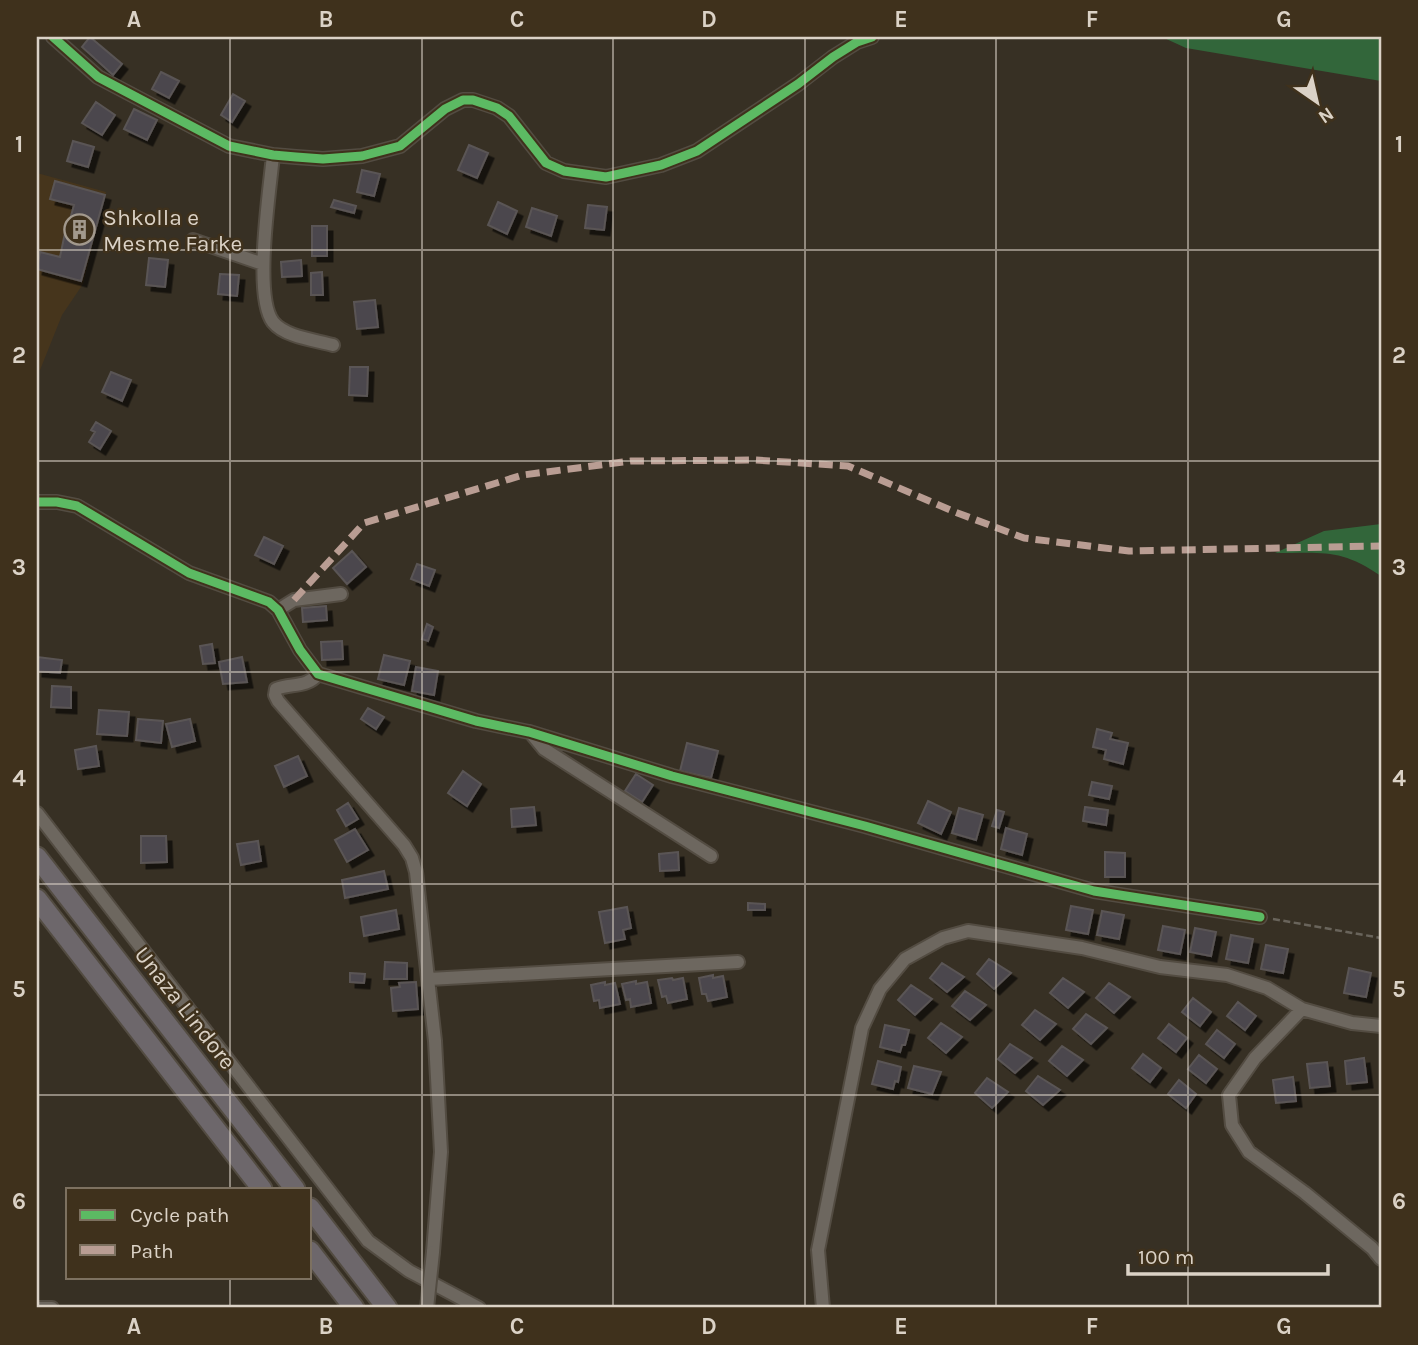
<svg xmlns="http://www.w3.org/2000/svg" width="1418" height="1345" viewBox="0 0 1418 1345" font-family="Karla,sans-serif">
	<defs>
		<filter id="shadow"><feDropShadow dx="5.5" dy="5.5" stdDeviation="0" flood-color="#0009"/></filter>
	</defs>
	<rect width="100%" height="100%" fill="#373024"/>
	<path fill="#46351c" d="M 37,173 L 106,192 L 83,284 L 62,315 L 40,370 L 37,369 Z"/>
	<path fill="#32663a" d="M 1162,37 L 1381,37 L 1381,81 L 1186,48 Z
		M 1381,524 L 1381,576 C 1341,548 1322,553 1275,553 L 1324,531 Z"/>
	<path fill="#4c474d" stroke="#5a5555" stroke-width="2" filter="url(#shadow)" d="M 90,37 L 122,64 L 113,75 L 82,47 Z
		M 161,72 L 179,81 L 169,98 L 152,89 Z
		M 233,94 L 245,101 L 232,122 L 221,115 Z
		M 96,102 L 115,115 L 102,135 L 82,123 Z
		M 134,109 L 157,120 L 147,140 L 124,129 Z
		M 73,141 L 94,147 L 88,167 L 67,161 Z
		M 469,145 L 488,153 L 477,178 L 458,170 Z
		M 362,170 L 380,174 L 374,196 L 357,192 Z
		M 55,181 L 105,195 L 81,281 L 37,269 L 40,252 L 60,257 L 67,223 L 69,223 L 74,205 L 50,199 Z
		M 334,200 L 356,206 L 354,213 L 331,207 Z
		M 498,202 L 517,211 L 507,234 L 488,225 Z
		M 588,205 L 607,207 L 604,230 L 585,228 Z
		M 532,208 L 557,216 L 551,236 L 526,227 Z
		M 312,226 L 327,226 L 327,256 L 312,256 Z
		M 149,258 L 168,260 L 165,287 L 146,285 Z
		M 301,260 L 302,276 L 282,277 L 281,262 Z
		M 322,272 L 323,295 L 311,295 L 311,273 Z
		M 220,274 L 239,275 L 237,296 L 218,294 Z
		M 375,300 L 378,327 L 357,329 L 354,302 Z
		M 350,367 L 368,367 L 367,396 L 349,395 Z
		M 111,372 L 131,380 L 122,401 L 102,392 Z
		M 96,422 L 111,431 L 100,449 L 89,442 L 95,432 L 91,430 Z
		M 264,537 L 283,546 L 274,564 L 255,555 Z
		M 352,551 L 366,567 L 347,584 L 333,568 Z
		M 417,564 L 435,570 L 429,586 L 411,579 Z
		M 326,606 L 327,620 L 303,622 L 302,608 Z
		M 427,624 L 433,627 L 428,641 L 422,639 Z
		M 342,641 L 343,659 L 322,660 L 321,642 Z
		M 212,644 L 215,663 L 203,664 L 200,646 Z
		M 384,655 L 410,661 L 404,685 L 378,679 Z
		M 37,657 L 62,660 L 60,673 L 37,671 Z
		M 242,657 L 247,682 L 223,684 L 219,662 Z
		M 416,667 L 438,671 L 434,695 L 412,691 Z
		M 52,686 L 71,687 L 71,708 L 51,707 Z
		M 368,708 L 384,717 L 376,729 L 361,719 Z
		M 99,710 L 129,712 L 127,736 L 97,734 Z
		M 138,719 L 163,721 L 161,743 L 136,740 Z
		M 190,719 L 195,741 L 172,747 L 166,724 Z
		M 1097,729 L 1112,733 L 1110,739 L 1128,743 L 1123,764 L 1104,759 L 1106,750 L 1093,747 Z
		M 687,743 L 718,751 L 711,778 L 680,771 Z
		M 96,746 L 99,766 L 78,769 L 75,750 Z
		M 298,756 L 307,776 L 284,787 L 275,766 Z
		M 463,771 L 481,784 L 467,806 L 448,793 Z
		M 636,774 L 653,785 L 642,802 L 625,791 Z
		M 1092,782 L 1112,786 L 1109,799 L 1089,795 Z
		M 928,801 L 951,812 L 941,834 L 918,823 Z
		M 348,803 L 358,819 L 346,826 L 337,810 Z
		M 534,807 L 536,825 L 512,827 L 511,809 Z
		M 1085,807 L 1108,810 L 1106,825 L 1083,821 Z
		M 959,808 L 983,815 L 976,840 L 952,833 Z
		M 997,810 L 1004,812 L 999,828 L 992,826 Z
		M 1006,828 L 1027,834 L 1022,855 L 1001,849 Z
		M 355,829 L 368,850 L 347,862 L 335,840 Z
		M 141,836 L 166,836 L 167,862 L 141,863 Z
		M 258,841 L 261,861 L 241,865 L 237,844 Z
		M 678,852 L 679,870 L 660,871 L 659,854 Z
		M 1105,852 L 1125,853 L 1125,877 L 1105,877 Z
		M 384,871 L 388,889 L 345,898 L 342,880 Z
		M 748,903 L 765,904 L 765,910 L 748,910 Z
		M 1071,906 L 1093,910 L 1088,934 L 1066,930 Z
		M 627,907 L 631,928 L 623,930 L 625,939 L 605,943 L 599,912 Z
		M 396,910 L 399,929 L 364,936 L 361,917 Z
		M 1102,911 L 1124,915 L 1119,939 L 1097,935 Z
		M 1163,926 L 1185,930 L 1180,954 L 1158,950 Z
		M 1195,928 L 1216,932 L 1211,956 L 1190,952 Z
		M 1231,935 L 1253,939 L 1248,963 L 1226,959 Z
		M 1266,945 L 1288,949 L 1283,973 L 1261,969 Z
		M 989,959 L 1011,973 L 994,989 L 977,974 Z
		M 385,962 L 407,963 L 407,979 L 384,979 Z
		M 942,963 L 964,977 L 947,992 L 930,978 Z
		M 1349,968 L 1371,973 L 1366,997 L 1344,993 Z
		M 350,973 L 365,974 L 364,983 L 350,982 Z
		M 713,975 L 713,978 L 723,976 L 727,997 L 708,1001 L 706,994 L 702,994 L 699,978 Z
		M 672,978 L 673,980 L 683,978 L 687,999 L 668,1003 L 666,996 L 662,997 L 658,980 Z
		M 1063,978 L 1084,992 L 1068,1008 L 1050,993 Z
		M 636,981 L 636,984 L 647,982 L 651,1003 L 631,1007 L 630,999 L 626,1000 L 622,984 Z
		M 416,982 L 418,1009 L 393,1011 L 391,988 L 400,987 L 399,983 Z
		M 605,982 L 605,985 L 615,983 L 620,1004 L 600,1008 L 599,1000 L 594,1001 L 591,985 Z
		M 1109,983 L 1130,997 L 1114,1013 L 1096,998 Z
		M 911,985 L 932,999 L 915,1015 L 898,1000 Z
		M 965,991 L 986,1005 L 970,1020 L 952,1006 Z
		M 1193,998 L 1211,1012 L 1200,1026 L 1182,1012 Z
		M 1238,1002 L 1256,1016 L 1245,1030 L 1227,1016 Z
		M 1035,1010 L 1056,1024 L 1040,1040 L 1022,1025 Z
		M 1086,1014 L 1107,1028 L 1091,1044 L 1073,1029 Z
		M 941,1023 L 962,1037 L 946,1053 L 928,1038 Z
		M 1169,1024 L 1187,1038 L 1176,1052 L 1158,1038 Z
		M 885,1025 L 909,1030 L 905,1045 L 902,1045 L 900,1052 L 880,1047 Z
		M 1217,1030 L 1235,1044 L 1224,1058 L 1206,1044 Z
		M 1010,1044 L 1032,1058 L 1015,1073 L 998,1059 Z
		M 1062,1046 L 1083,1060 L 1067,1076 L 1049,1061 Z
		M 1143,1054 L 1161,1068 L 1150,1082 L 1132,1068 Z
		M 1199,1055 L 1217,1069 L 1206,1083 L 1188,1069 Z
		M 1364,1058 L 1367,1082 L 1347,1084 L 1345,1061 Z
		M 878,1061 L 901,1067 L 898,1082 L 895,1081 L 893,1089 L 872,1084 Z
		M 1327,1062 L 1330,1086 L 1310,1088 L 1307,1064 Z
		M 914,1066 L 941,1072 L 932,1094 L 908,1088 Z
		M 1038,1076 L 1060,1090 L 1043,1105 L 1026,1091 Z
		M 1293,1077 L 1296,1101 L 1276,1103 L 1273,1080 Z
		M 987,1078 L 1008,1092 L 992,1108 L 975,1093 Z
		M 1179,1080 L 1196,1094 L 1186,1108 L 1168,1094 Z"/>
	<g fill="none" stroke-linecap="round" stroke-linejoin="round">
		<defs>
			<path id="minor" d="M 53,37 L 98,77 L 229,146 L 273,155 L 296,157 L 323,159 L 362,156 L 400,146 L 445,109 L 463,100 L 473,100 L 497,108 L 509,116 L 546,163 L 564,171 L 606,177 L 661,165 L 697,151 L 798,84 L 833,57 L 857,42 L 872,37
				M 273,155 C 270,189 253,296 273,322 C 285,337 315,340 333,345
				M 193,240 L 263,264
				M 37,502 L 57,502 L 77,506 L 189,573 L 269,602 L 278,610 L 300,650 L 318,674 L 476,721 L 529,732 L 672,776 L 865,826 L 1094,891 L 1260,917
				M 278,610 L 294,600 L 341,594
				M 318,674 C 307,688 291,683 276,689 L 275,695 L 278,701 L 404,845 L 412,858 L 416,872 L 435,1041 L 441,1152 L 433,1252
				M 530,732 L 544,749 L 711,856
				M 37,813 L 368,1241 L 409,1271 L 479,1308
				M 429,979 L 738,962
				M 1302,1009 L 1255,1058 L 1229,1095 L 1232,1125 L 1249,1152 L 1305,1193 L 1372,1248 L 1381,1259
				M 37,1308 L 52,1308
				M 823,1308 L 818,1250 L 862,1028 L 880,989 L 905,959 L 943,938 L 968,931 L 1082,948 L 1160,967 L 1227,975 L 1267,988 L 1302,1009 L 1352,1023 L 1381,1026"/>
			<path id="highway" d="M 37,857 L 295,1189
				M 37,899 L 262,1189
				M 310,1208 L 387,1308
				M 310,1251 L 354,1308"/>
		</defs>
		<use href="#minor" stroke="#534c42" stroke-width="16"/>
		<use href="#highway" stroke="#534c42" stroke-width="23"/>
		<path stroke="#69645b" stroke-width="2.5" stroke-dasharray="7 3.5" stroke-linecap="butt" d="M 1273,919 L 1381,938"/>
		<use href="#minor" stroke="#6d675f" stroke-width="12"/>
		<use href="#highway" stroke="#6d676b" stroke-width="19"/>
		<defs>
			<path id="minor-bridge" d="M 427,1308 L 433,1252"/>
		</defs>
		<use href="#minor-bridge" stroke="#534c42" stroke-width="16" stroke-linecap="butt"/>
		<use href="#minor-bridge" stroke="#6d675f" stroke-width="12"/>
		<path stroke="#b99d93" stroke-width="7" stroke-dasharray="14 7" stroke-linecap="butt" d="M 294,600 L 364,523 L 523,475 L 631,461 L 755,460 L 848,466 L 955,512 L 1024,538 L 1129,551 L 1381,546"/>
		<defs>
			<path id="cycleway" d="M 53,37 L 98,77 L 229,146 L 273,155 L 296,157 L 323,159 L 362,156 L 400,146 L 445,109 L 463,100 L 473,100 L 497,108 L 509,116 L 546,163 L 564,171 L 606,177 L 661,165 L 697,151 L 798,84 L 833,57 L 857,42 L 872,37
				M 37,502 L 57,502 L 77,506 L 189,573 L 269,602 L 278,610 L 300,650 L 318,674 L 476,721 L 529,732 L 672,776 L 865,826 L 1094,891 L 1260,917"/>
		</defs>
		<use href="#cycleway" stroke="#3f311c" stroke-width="13"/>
		<use href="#cycleway" stroke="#5cba63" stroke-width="9"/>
	</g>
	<path fill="none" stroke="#dbd2c6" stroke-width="2" stroke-opacity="0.55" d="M 230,37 L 230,1189M 422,37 L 422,1308M 613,37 L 613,1308M 805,37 L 805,1308M 996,37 L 996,1308M 1188,37 L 1188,1308M 37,250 L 1381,250M 37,461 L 1381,461M 37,672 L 1381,672M 37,884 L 1381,884M 37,1095 L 1381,1095M 230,1277 L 230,1308"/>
	<defs>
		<symbol id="building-ring" viewBox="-11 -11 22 22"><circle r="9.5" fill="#3f311c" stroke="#a2998d" stroke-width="1.5"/><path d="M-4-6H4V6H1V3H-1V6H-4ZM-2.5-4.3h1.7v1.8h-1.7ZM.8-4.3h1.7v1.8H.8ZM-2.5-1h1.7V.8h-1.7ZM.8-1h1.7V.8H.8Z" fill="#a2998d"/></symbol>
	</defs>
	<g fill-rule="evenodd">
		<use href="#building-ring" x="62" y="212" width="35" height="35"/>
	</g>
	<g text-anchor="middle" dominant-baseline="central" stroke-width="5" stroke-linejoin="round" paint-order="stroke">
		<g font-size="23" fill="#dbd2c6" stroke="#3f311c" text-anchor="start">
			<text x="103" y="217">Shkolla e<tspan x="103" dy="26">Mesme Farke</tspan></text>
		</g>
		<g font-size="23" fill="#dbd2c6" stroke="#3f311c">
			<text transform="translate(185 1008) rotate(52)">Unaza Lindore</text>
		</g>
	</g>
	<rect width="1418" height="1345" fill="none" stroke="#3f311c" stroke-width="77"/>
	<rect x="66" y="1188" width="245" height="91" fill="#3f311c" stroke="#7d7160" stroke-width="2"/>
	<rect x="80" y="1210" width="35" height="10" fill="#5cba63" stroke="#7d7160" stroke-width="2"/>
	<text x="130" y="1222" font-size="21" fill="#dbd2c6">Cycle path</text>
	<rect x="80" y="1245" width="35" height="10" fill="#b99d93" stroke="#7d7160" stroke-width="2"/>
	<text x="130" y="1258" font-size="21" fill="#dbd2c6">Path</text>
	<g transform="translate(1317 102) rotate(146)" stroke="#3f311c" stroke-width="5" paint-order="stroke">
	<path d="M0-5L12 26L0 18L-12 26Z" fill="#dbd2c6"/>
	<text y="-10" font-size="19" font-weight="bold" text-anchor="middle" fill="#dbd2c6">N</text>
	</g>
	<path d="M1128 1264v10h200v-10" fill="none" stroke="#dbd2c6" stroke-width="3.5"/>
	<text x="1138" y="1264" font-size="21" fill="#dbd2c6" stroke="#3f311c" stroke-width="5" paint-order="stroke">100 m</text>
	<rect x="38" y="38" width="1342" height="1268" fill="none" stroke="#dbd2c6" stroke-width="2.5"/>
	<g font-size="23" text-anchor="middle" font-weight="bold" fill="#dbd2c6">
		<text x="134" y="27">A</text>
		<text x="326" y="27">B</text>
		<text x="517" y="27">C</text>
		<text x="709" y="27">D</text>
		<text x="901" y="27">E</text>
		<text x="1092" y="27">F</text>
		<text x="1284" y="27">G</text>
		<text x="19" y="152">1</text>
		<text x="1399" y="152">1</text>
		<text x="19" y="363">2</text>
		<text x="1399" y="363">2</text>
		<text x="19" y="575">3</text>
		<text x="1399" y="575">3</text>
		<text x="19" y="786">4</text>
		<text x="1399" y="786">4</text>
		<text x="19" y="997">5</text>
		<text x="1399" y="997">5</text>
		<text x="19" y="1209">6</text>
		<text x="1399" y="1209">6</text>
		<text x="134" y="1334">A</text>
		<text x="326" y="1334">B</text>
		<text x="517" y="1334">C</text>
		<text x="709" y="1334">D</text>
		<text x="901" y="1334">E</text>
		<text x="1092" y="1334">F</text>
		<text x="1284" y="1334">G</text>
	</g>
</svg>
